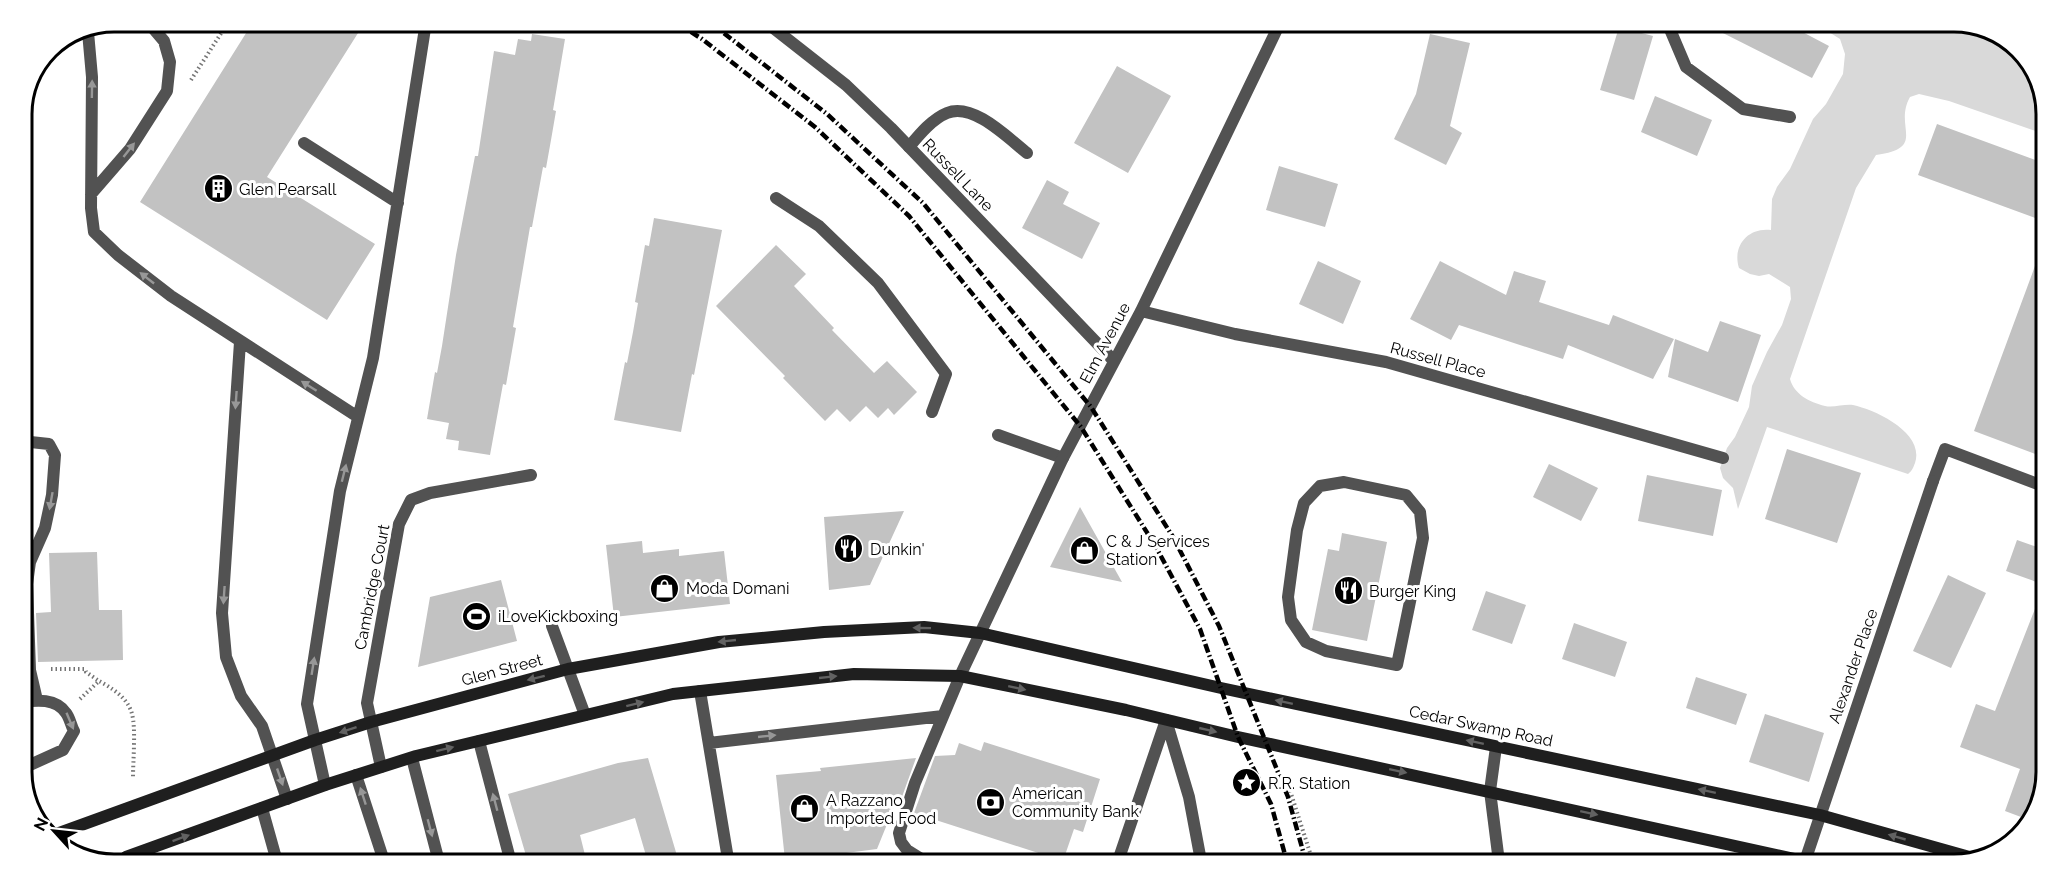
<svg xmlns="http://www.w3.org/2000/svg" width="2068" height="885" viewBox="0 0 2068 885" font-family="Raleway,sans-serif">
	<rect width="100%" height="100%" fill="#fff"/>
	<path fill="#d9d9d9" d="M 1821,27 L 1989,28 L 2031,62 L 2047,108 L 2047,135 L 1949,101 L 1919,94 L 1910,97 C 1893,127 1928,148 1876,155 L 1856,188 L 1790,379 C 1794,394 1809,402 1825,406 C 1833,408 1844,404 1853,405 C 1876,410 1925,433 1915,463 C 1913,468 1912,471 1908,474 L 1767,427 L 1738,509 L 1733,488 L 1723,478 L 1720,468 L 1727,448 L 1735,437 L 1749,407 L 1752,386 L 1767,352 L 1782,325 L 1791,299 L 1790,287 L 1769,274 L 1759,276 L 1750,274 L 1739,268 C 1732,246 1748,227 1771,230 L 1772,199 L 1777,187 L 1790,169 L 1813,119 L 1826,104 L 1843,74 L 1845,54 L 1840,39 Z"/>
	<path fill="#c2c2c2" d="M 253,22 L 365,22 L 267,177 L 375,244 L 327,320 L 140,202 Z
		M 1619,27 L 1653,36 L 1634,100 L 1600,90 Z
		M 1711,27 L 1793,27 L 1829,46 L 1812,78 Z
		M 532,34 L 565,39 L 553,110 L 556,111 L 551,140 L 546,168 L 543,167 L 532,227 L 530,227 L 513,327 L 516,328 L 506,385 L 503,384 L 490,455 L 458,450 L 459,441 L 446,439 L 449,423 L 427,419 L 435,372 L 437,373 L 442,346 L 456,255 L 475,156 L 478,156 L 494,51 L 515,55 L 518,39 L 531,41 Z
		M 1430,34 L 1470,43 L 1450,126 L 1462,133 L 1446,165 L 1394,139 L 1416,94 Z
		M 1117,66 L 1171,96 L 1128,173 L 1074,143 Z
		M 1655,96 L 1712,120 L 1697,156 L 1641,132 Z
		M 1937,124 L 2046,164 L 2046,222 L 1918,175 Z
		M 1279,166 L 1338,184 L 1325,227 L 1266,210 Z
		M 1047,180 L 1069,192 L 1063,204 L 1100,223 L 1082,259 L 1022,228 Z
		M 654,218 L 722,230 L 694,375 L 692,374 L 681,432 L 614,420 L 625,362 L 627,363 L 633,332 L 638,303 L 635,302 L 645,245 L 649,246 Z
		M 776,245 L 806,274 L 794,286 L 834,328 L 832,330 L 874,373 L 887,361 L 917,392 L 894,415 L 888,408 L 878,418 L 866,406 L 850,422 L 837,409 L 825,421 L 783,378 L 785,376 L 716,306 Z
		M 2042,247 L 2045,247 L 2043,457 L 1974,431 Z
		M 1318,261 L 1361,281 L 1343,324 L 1299,304 Z
		M 1440,261 L 1506,295 L 1514,271 L 1546,281 L 1539,302 L 1609,325 L 1613,315 L 1674,339 L 1653,379 L 1568,345 L 1563,359 L 1459,325 L 1451,340 L 1410,319 Z
		M 1720,321 L 1761,335 L 1738,402 L 1668,377 L 1675,339 L 1708,352 Z
		M 1787,449 L 1861,473 L 1837,543 L 1765,519 Z
		M 1549,464 L 1598,488 L 1581,521 L 1533,497 Z
		M 1647,475 L 1722,490 L 1713,536 L 1638,521 Z
		M 1080,507 L 1122,582 L 1050,567 Z
		M 904,511 L 870,585 L 829,590 L 824,517 Z
		M 1342,533 L 1387,542 L 1367,641 L 1312,630 L 1328,549 L 1339,551 Z
		M 2017,540 L 2043,549 L 2042,584 L 2006,571 Z
		M 642,541 L 643,553 L 679,549 L 679,556 L 724,551 L 730,604 L 614,617 L 606,545 Z
		M 97,552 L 99,610 L 122,610 L 123,660 L 38,662 L 36,613 L 51,612 L 49,553 Z
		M 1948,575 L 1986,593 L 1951,668 L 1913,651 Z
		M 501,580 L 517,641 L 418,667 L 430,597 Z
		M 1486,591 L 1526,605 L 1512,644 L 1472,630 Z
		M 2040,596 L 2042,596 L 2040,806 L 2029,820 L 2005,811 L 2020,769 L 1960,747 L 1976,704 L 1995,711 Z
		M 1574,623 L 1627,642 L 1615,677 L 1562,659 Z
		M 1696,677 L 1747,694 L 1736,725 L 1686,708 Z
		M 1765,714 L 1824,733 L 1809,782 L 1749,762 Z
		M 984,742 L 1100,779 L 1083,832 L 1074,829 L 1063,861 L 914,813 L 935,756 L 955,755 L 959,743 L 981,751 Z
		M 648,758 L 678,859 L 647,859 L 635,818 L 580,835 L 586,859 L 527,859 L 508,794 L 618,763 Z
		M 916,758 L 898,808 L 894,807 L 877,849 L 846,853 L 847,860 L 785,860 L 776,775 L 821,771 L 820,768 Z"/>
	<g fill="none" stroke-linecap="round" stroke-linejoin="round">
		<path stroke="#747474" stroke-width="4" stroke-dasharray="1.5 3" stroke-linecap="butt" d="M 191,80 L 229,21
			M 51,669 L 85,669 L 86,672 L 99,681
			M 80,699 L 99,681 C 112,688 128,698 132,714 C 136,728 133,761 133,777
			M 1286,778 L 1313,862"/>
		<path stroke="#525252" stroke-width="12" d="M 1669,27 L 1686,67 L 1743,109 L 1790,117
			M 88,32 L 92,77 L 91,208 L 94,232 L 118,255 L 171,296 L 358,417
			M 304,143 L 398,203
			M 909,147 C 919,135 932,119 947,113 C 973,102 1008,138 1027,153
			M 91,194 L 130,149 L 167,91 L 170,62 L 164,41 L 147,21
			M 776,198 L 819,226 L 878,283 L 946,374 L 932,412
			M 240,342 L 222,613 L 226,657 L 241,696 L 262,726 L 287,799
			M 998,435 L 1063,458
			M 21,441 L 49,444 L 55,455 L 52,495 L 45,528 L 30,562 L 27,584 L 30,670 L 37,700
			M 1933,481 L 1945,449 L 2043,486
			M 1344,482 L 1406,495 L 1420,512 L 1423,538 L 1397,665 L 1326,651 L 1306,642 L 1291,620 L 1288,597 L 1297,530 L 1304,503 L 1320,486 Z
			M 552,626 L 585,715
			M 700,691 L 728,859
			M 21,702 C 37,700 56,698 66,713 C 70,718 71,726 74,731 L 63,750 L 21,769
			M 1166,720 L 1189,797 L 1201,861
			M 479,741 L 510,859
			M 709,743 L 943,716
			M 1496,747 L 1490,791 L 1499,862
			M 412,758 L 438,858
			M 381,767 L 367,703 L 399,524 L 411,500 L 430,493 L 531,475
			M 356,775 L 383,858
			M 325,785 L 307,704 L 340,491 L 373,358 L 426,22
			M 262,808 L 276,858
			M 923,860 L 907,850 L 901,842 L 899,833 L 915,783 L 960,676
			M 1118,861 L 1166,720"/>
		<path stroke="#525252" stroke-width="12" d="M 767,23 L 846,85 L 891,128 L 1114,361
			M 1141,311 L 1235,334 L 1386,362 L 1723,458
			M 960,676 L 1063,458 L 1141,311 L 1279,25
			M 1805,861 L 1933,481"/>
		<path stroke="#1f1f1f" stroke-width="12" d="M 51,836 L 315,740 L 371,722 L 568,669 L 719,642 L 824,632 L 924,627 L 980,633 L 1221,688 L 1820,815 L 1973,858
			M 126,857 L 325,785 L 416,756 L 673,694 L 854,674 L 960,676 L 1126,710 L 1238,737 L 1813,863"/>
		<path stroke="#000" stroke-width="4.5" stroke-dasharray="9 3 1.5 3" stroke-linecap="butt" d="M 677,23 L 702,39 L 815,127 L 909,216 L 1081,427 L 1156,547 L 1200,629 L 1238,737 L 1271,804 L 1287,862
			M 711,23 L 827,114 L 923,203 L 1091,407 L 1173,537 L 1219,626 L 1288,797 L 1306,862"/>
	</g>
	<defs><path id="oneway-solid" d="M-6-.8H1V-3.2L6.5 0L1 3.2V.8H-6Z" transform="scale(1.5)"/></defs>
	<g fill="#979797">
		<use href="#oneway-solid" transform="translate(92 89) rotate(-89)"/>
		<use href="#oneway-solid" transform="translate(129 150) rotate(-52)"/>
		<use href="#oneway-solid" transform="translate(147 278) rotate(-142)"/>
		<use href="#oneway-solid" transform="translate(309 386) rotate(-148)"/>
		<use href="#oneway-solid" transform="translate(236 400) rotate(94)"/>
		<use href="#oneway-solid" transform="translate(344 473) rotate(-76)"/>
		<use href="#oneway-solid" transform="translate(51 501) rotate(100)"/>
		<use href="#oneway-solid" transform="translate(224 595) rotate(94)"/>
		<use href="#oneway-solid" transform="translate(313 666) rotate(-81)"/>
		<use href="#oneway-solid" transform="translate(70 721) rotate(67)"/>
		<use href="#oneway-solid" transform="translate(767 736) rotate(-6)"/>
		<use href="#oneway-solid" transform="translate(280 777) rotate(71)"/>
		<use href="#oneway-solid" transform="translate(363 796) rotate(-108)"/>
		<use href="#oneway-solid" transform="translate(495 802) rotate(-105)"/>
		<use href="#oneway-solid" transform="translate(430 828) rotate(75)"/>
	</g>
	<g fill="#626262">
		<use href="#oneway-solid" transform="translate(922 628) rotate(-179)"/>
		<use href="#oneway-solid" transform="translate(727 641) rotate(174)"/>
		<use href="#oneway-solid" transform="translate(828 677) rotate(-6)"/>
		<use href="#oneway-solid" transform="translate(536 678) rotate(166)"/>
		<use href="#oneway-solid" transform="translate(1017 688) rotate(12)"/>
		<use href="#oneway-solid" transform="translate(1284 702) rotate(-168)"/>
		<use href="#oneway-solid" transform="translate(635 704) rotate(-14)"/>
		<use href="#oneway-solid" transform="translate(348 730) rotate(162)"/>
		<use href="#oneway-solid" transform="translate(1208 730) rotate(13)"/>
		<use href="#oneway-solid" transform="translate(1475 742) rotate(-168)"/>
		<use href="#oneway-solid" transform="translate(445 749) rotate(-14)"/>
		<use href="#oneway-solid" transform="translate(1398 771) rotate(12)"/>
		<use href="#oneway-solid" transform="translate(1707 791) rotate(-168)"/>
		<use href="#oneway-solid" transform="translate(1589 813) rotate(12)"/>
		<use href="#oneway-solid" transform="translate(1897 837) rotate(-164)"/>
		<use href="#oneway-solid" transform="translate(181 838) rotate(-20)"/>
	</g>
	<defs>
		<symbol id="building-disc" viewBox="-11 -11 22 22"><circle r="9.5" fill="#000" stroke="#fff"/><path d="M-4-6H4V6H1V3H-1V6H-4ZM-2.5-4.3h1.7v1.8h-1.7ZM.8-4.3h1.7v1.8H.8ZM-2.5-1h1.7V.8h-1.7ZM.8-1h1.7V.8H.8Z" fill="#fff"/></symbol>
		<symbol id="restaurant-disc" viewBox="-11 -11 22 22"><circle r="9.5" fill="#000" stroke="#fff"/><path d="M-5-6h1v4h1v-4h1v4h1v-4h1v5L-1.5 .5V6h-2V.5L-5-1ZM5-6V6H3V1.5H1.5Q1.5-4 5-6Z" fill="#fff"/></symbol>
		<symbol id="shop-disc" viewBox="-11 -11 22 22"><circle r="9.5" fill="#000" stroke="#fff"/><path d="M-5-2.5h2.3a2.7 3.5 0 0 1 5.4 0H5L5.5 6h-11ZM-1.5-2.5h3a1.5 2.3 0 0 0-3 0Z" fill="#fff"/></symbol>
		<symbol id="stadium-disc" viewBox="-11 -11 22 22"><circle r="9.5" fill="#000" stroke="#fff"/><path d="M0-5a6.5 5 0 1 0 0 10a6.5 5 0 1 0 0-10ZM-3.5-1.8h7v3.6h-7Z" fill="#fff"/></symbol>
		<symbol id="sight-disc" viewBox="-11 -11 22 22"><circle r="9.5" fill="#000" stroke="#fff"/><path d="M0-6L1.8-2.2L6-1.7L2.9 1.2L3.7 5.4L0 3.3L-3.7 5.4L-2.9 1.2L-6-1.7L-1.8-2.2Z" fill="#fff"/></symbol>
		<symbol id="bank-disc" viewBox="-11 -11 22 22"><circle r="9.5" fill="#000" stroke="#fff"/><path d="M-6-4H6V4H-6ZM0-2.3a2.3 2.3 0 1 0 0 4.6a2.3 2.3 0 1 0 0-4.6Z" fill="#fff"/></symbol>
	</defs>
	<g fill-rule="evenodd">
		<use href="#building-disc" x="202" y="172" width="33" height="33"/>
		<use href="#restaurant-disc" x="832" y="532" width="33" height="33"/>
		<use href="#shop-disc" x="1068" y="534" width="33" height="33"/>
		<use href="#shop-disc" x="648" y="572" width="33" height="33"/>
		<use href="#restaurant-disc" x="1332" y="574" width="33" height="33"/>
		<use href="#stadium-disc" x="460" y="600" width="33" height="33"/>
		<use href="#sight-disc" x="1230" y="766" width="33" height="33"/>
		<use href="#bank-disc" x="974" y="786" width="33" height="33"/>
		<use href="#shop-disc" x="788" y="792" width="33" height="33"/>
	</g>
	<g text-anchor="middle" dominant-baseline="central" stroke-width="6" stroke-linejoin="round" paint-order="stroke">
		<g font-size="16" fill="#000" stroke="#fff">
			<text transform="translate(958 175) rotate(46)">Russell Lane</text>
			<text transform="translate(1105 343) rotate(-62)">Elm Avenue</text>
			<text transform="translate(1438 360) rotate(15)">Russell Place</text>
			<text transform="translate(372 587) rotate(-79)">Cambridge Court</text>
			<text transform="translate(1853 666) rotate(-71)">Alexander Place</text>
			<text transform="translate(502 670) rotate(-15)">Glen Street</text>
			<text transform="translate(1481 726) rotate(12)">Cedar Swamp Road</text>
		</g>
		<g font-size="16" fill="#000" stroke="#fff" text-anchor="start">
			<text x="239" y="189">Glen Pearsall</text>
			<text x="1106" y="541">C &amp; J Services<tspan x="1106" dy="18">Station</tspan></text>
			<text x="870" y="549">Dunkin'</text>
			<text x="686" y="588">Moda Domani</text>
			<text x="1369" y="591">Burger King</text>
			<text x="498" y="616">iLoveKickboxing</text>
			<text x="1268" y="783">R.R. Station</text>
			<text x="1012" y="793">American<tspan x="1012" dy="18">Community Bank</tspan></text>
			<text x="826" y="800">A Razzano<tspan x="826" dy="18">Imported Food</tspan></text>
		</g>
	</g>
	<path d="M0 0H2068V885H0ZM114 32H1954A82 82 0 0 1 2036 114V772A82 82 0 0 1 1954 854H114A82 82 0 0 1 32 772V114A82 82 0 0 1 114 32Z" fill="#fff" fill-rule="evenodd"/>
	<path fill="none" stroke="#000" stroke-width="3" d="M114 32H1954A82 82 0 0 1 2036 114V772A82 82 0 0 1 1954 854H114A82 82 0 0 1 32 772V114A82 82 0 0 1 114 32Z"/>
	<g transform="translate(54 831) rotate(297)" stroke="#ffffff" stroke-width="4.5" paint-order="stroke">
	<path d="M0-4.5L10 22L0 15L-10 22Z" fill="#000000"/>
	<text y="-9" font-size="16" font-weight="bold" text-anchor="middle" fill="#000000">N</text>
	</g>
</svg>
